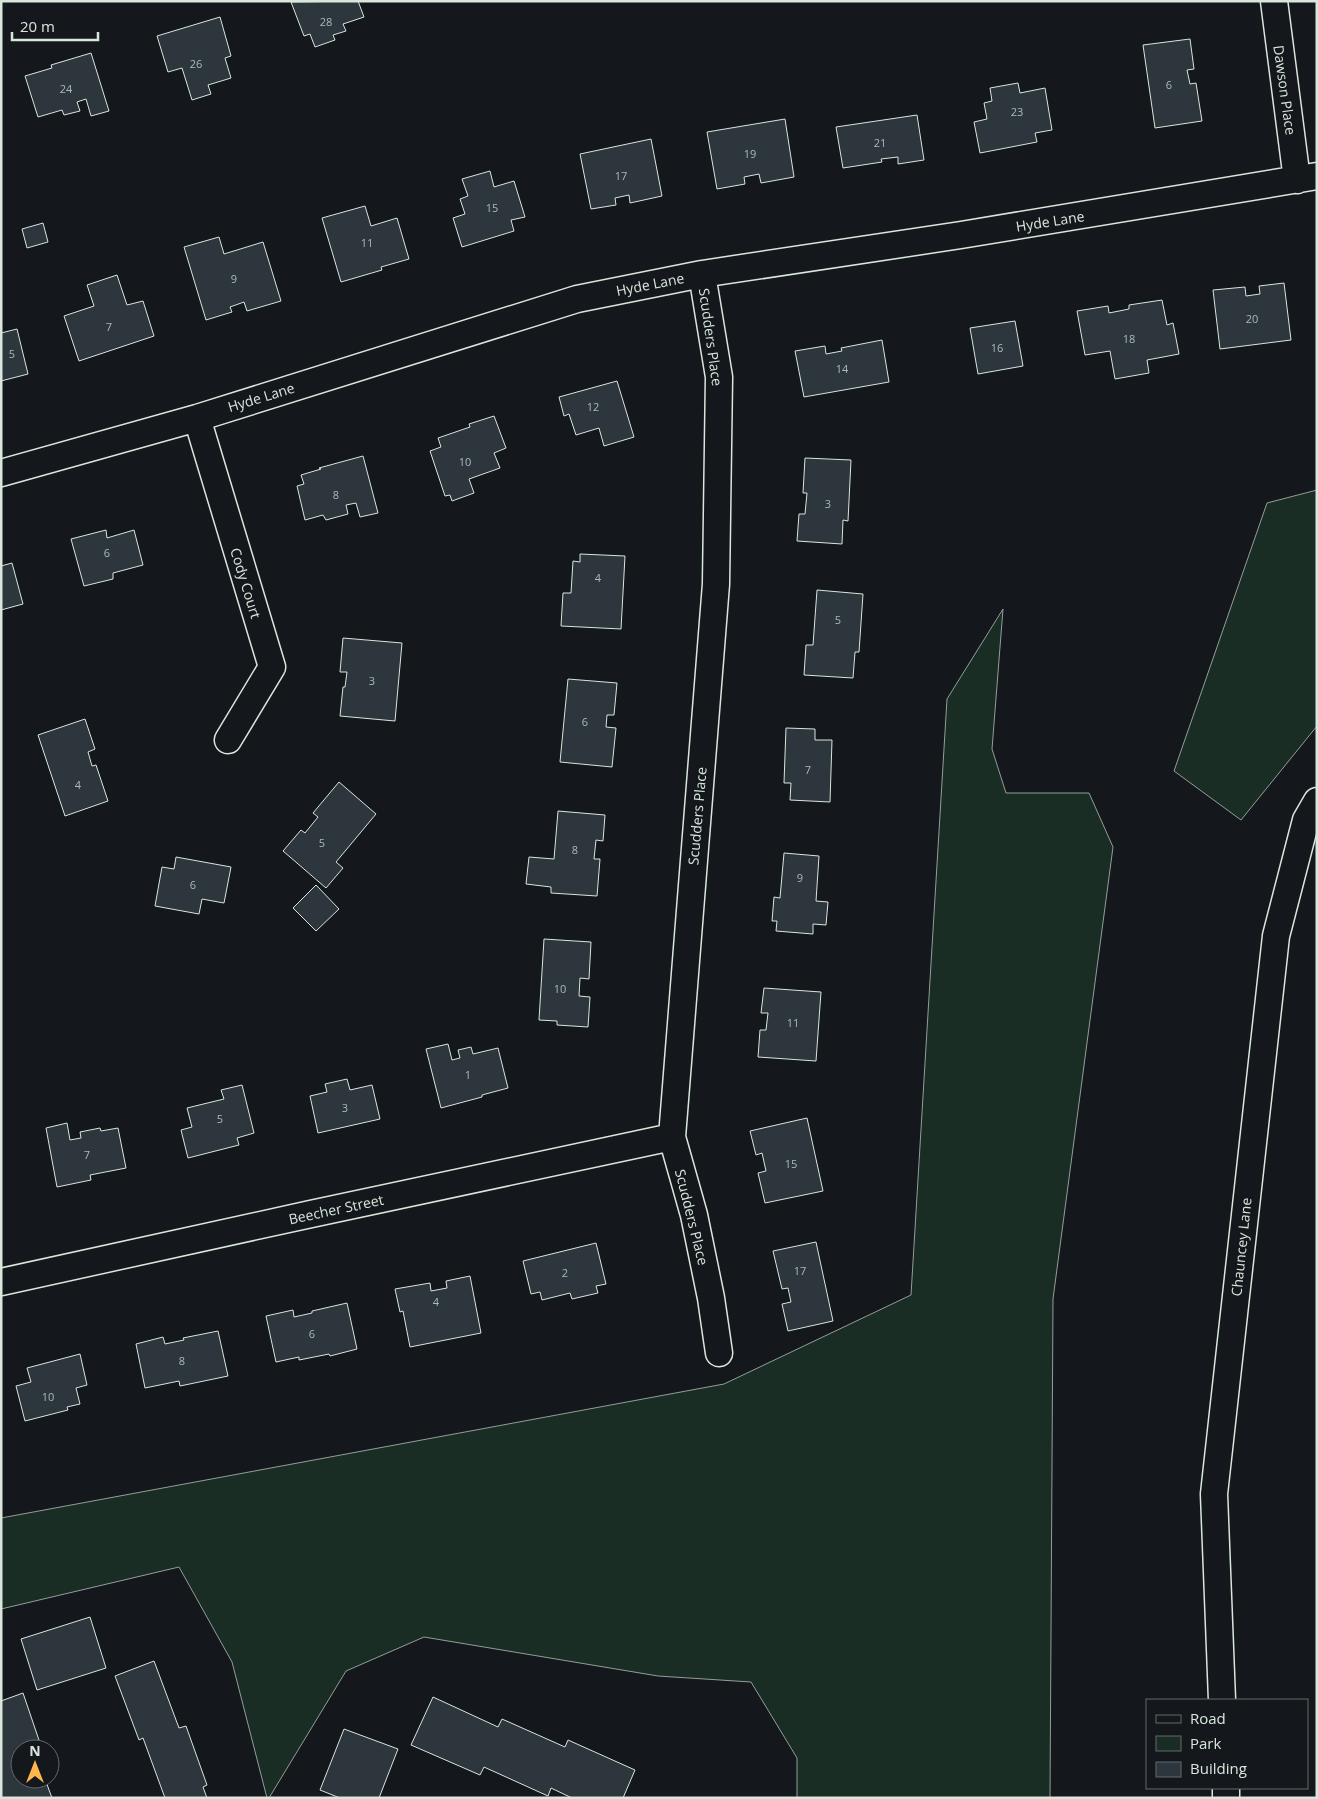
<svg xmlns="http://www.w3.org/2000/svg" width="1318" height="1799" viewBox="0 0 1318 1799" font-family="'Open Sans',sans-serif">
	<rect width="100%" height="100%" fill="#14181c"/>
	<path fill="#1a2d24" stroke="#939e99" d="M 1317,490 L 1317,726 L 1241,820 L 1174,771 L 1267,503 Z
		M 1003,609 L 992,749 L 1006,793 L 1089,793 L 1113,847 L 1053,1299 L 1050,1798 L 797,1798 L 797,1758 L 751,1682 L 658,1676 L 424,1637 L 346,1671 L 269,1798 L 267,1798 L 232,1662 L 179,1567 L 1,1609 L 1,1518 L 724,1384 L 911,1295 L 947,699 Z"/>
	<path fill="#2c363c" stroke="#d8e6dc" d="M 358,1 L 364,17 L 343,24 L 346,31 L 333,35 L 335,40 L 315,47 L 310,34 L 304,36 L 291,2 Z
		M 220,17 L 231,56 L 225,58 L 231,78 L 208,85 L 211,94 L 192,100 L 182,68 L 168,72 L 157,36 Z
		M 1190,39 L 1194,69 L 1187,70 L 1190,84 L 1196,83 L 1202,121 L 1155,128 L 1143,45 Z
		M 91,53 L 109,111 L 91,116 L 86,99 L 77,102 L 80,111 L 64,115 L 62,110 L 38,117 L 25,76 L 52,68 L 51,65 Z
		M 1018,83 L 1020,93 L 1045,88 L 1052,130 L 1035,133 L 1037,142 L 980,153 L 974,122 L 987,119 L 984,103 L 992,101 L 990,88 Z
		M 917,115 L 924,160 L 898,164 L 898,157 L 881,159 L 882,162 L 843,168 L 836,127 Z
		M 785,119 L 794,177 L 761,183 L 759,174 L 744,177 L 745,184 L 717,189 L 707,132 Z
		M 651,139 L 662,196 L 630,203 L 629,195 L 615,198 L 616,205 L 591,209 L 580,154 Z
		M 490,171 L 494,187 L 514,181 L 525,217 L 511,220 L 514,231 L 462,247 L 453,218 L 465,214 L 460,199 L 468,196 L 462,179 Z
		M 365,206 L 371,226 L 397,218 L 409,259 L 381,267 L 382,270 L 341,282 L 322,218 Z
		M 43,223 L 48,242 L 27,248 L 22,229 Z
		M 219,237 L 224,254 L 263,242 L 281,301 L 247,311 L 244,302 L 230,307 L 232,312 L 206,320 L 184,247 Z
		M 117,275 L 127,305 L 143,301 L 154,336 L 79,361 L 64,316 L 94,306 L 87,285 Z
		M 1284,283 L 1291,340 L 1220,349 L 1213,290 L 1245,287 L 1246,296 L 1260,294 L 1259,286 Z
		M 1162,300 L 1167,325 L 1173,323 L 1179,354 L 1147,360 L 1149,373 L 1115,379 L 1110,351 L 1085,355 L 1077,311 L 1108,306 L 1109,313 L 1129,309 L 1129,305 Z
		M 1015,321 L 1023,366 L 978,374 L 970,328 Z
		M 17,329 L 28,374 L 1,381 L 1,333 Z
		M 882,340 L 889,382 L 804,397 L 795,351 L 825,346 L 826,354 L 842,351 L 841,348 Z
		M 617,381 L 634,437 L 604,446 L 599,428 L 576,435 L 569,414 L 564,416 L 559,397 Z
		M 494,416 L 506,448 L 494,453 L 500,468 L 469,479 L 474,493 L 452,501 L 450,495 L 445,496 L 430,451 L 441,447 L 438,438 L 470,427 L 469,424 Z
		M 363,456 L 378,513 L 360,517 L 356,503 L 346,505 L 348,514 L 326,520 L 323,515 L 305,520 L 297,486 L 304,484 L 301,475 L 321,469 L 319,468 Z
		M 805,458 L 851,460 L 848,521 L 843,520 L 842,544 L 797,541 L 799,514 L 805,514 L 807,493 L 803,493 Z
		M 106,530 L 107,538 L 134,530 L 143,565 L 113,573 L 113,579 L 84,586 L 71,539 Z
		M 580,554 L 625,556 L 621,629 L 561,626 L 563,593 L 571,593 L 573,561 L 580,562 Z
		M 12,563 L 23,604 L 1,610 L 1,566 Z
		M 817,590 L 863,594 L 859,652 L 855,652 L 853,678 L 804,675 L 806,645 L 813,645 Z
		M 343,638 L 402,643 L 395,721 L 340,716 L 343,687 L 345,687 L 347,672 L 340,672 Z
		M 568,679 L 617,683 L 614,715 L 607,715 L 606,727 L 616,728 L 612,767 L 560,762 Z
		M 85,719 L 95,749 L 88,752 L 92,766 L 96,765 L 108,801 L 65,816 L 38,735 Z
		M 786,728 L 815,729 L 815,740 L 832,740 L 830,802 L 790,800 L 791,783 L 784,783 Z
		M 339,782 L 376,814 L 336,862 L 343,868 L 326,888 L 283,851 L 301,830 L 305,833 L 318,817 L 313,813 Z
		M 558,811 L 605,815 L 603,841 L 596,840 L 594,859 L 600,859 L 597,896 L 551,893 L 551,887 L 526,884 L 529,857 L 554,859 Z
		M 784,853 L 819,856 L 816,901 L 828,902 L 826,925 L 813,924 L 813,934 L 776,931 L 777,921 L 772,921 L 774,897 L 780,898 Z
		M 176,857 L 231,867 L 224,903 L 202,899 L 199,914 L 155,906 L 162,867 L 174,869 Z
		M 316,885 L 339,909 L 316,931 L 293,908 Z
		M 544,939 L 591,942 L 589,979 L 580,978 L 579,996 L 590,997 L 588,1027 L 557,1025 L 557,1021 L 539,1020 Z
		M 764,988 L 821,992 L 816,1061 L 758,1057 L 760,1030 L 766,1030 L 768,1013 L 761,1013 Z
		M 448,1044 L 452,1060 L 460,1058 L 458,1050 L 471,1047 L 473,1054 L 498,1048 L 508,1088 L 482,1095 L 482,1097 L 441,1108 L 426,1049 Z
		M 347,1079 L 350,1090 L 372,1085 L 380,1119 L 318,1133 L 310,1096 L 327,1092 L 325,1084 Z
		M 242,1085 L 254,1133 L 237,1138 L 239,1145 L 188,1158 L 181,1130 L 192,1127 L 187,1108 L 224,1099 L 221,1090 Z
		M 807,1118 L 823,1191 L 765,1203 L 758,1173 L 766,1171 L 762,1153 L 756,1155 L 750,1131 Z
		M 67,1123 L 70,1140 L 81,1138 L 80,1132 L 100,1128 L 101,1131 L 118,1128 L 126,1168 L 90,1175 L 91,1180 L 57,1187 L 46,1128 Z
		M 816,1242 L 833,1321 L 788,1331 L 782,1304 L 791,1302 L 788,1288 L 782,1289 L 773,1251 Z
		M 596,1243 L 606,1284 L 596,1286 L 598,1293 L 572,1299 L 570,1293 L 542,1300 L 540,1292 L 531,1294 L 523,1261 Z
		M 470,1276 L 481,1333 L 410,1347 L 403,1311 L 400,1312 L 395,1289 L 430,1283 L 431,1291 L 447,1288 L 446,1281 Z
		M 347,1303 L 357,1349 L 330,1356 L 329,1354 L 299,1360 L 299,1357 L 276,1362 L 266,1316 L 293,1310 L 294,1317 L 312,1313 L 312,1311 Z
		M 218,1331 L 228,1376 L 180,1386 L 179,1381 L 145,1388 L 136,1344 L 163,1337 L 165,1344 L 184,1340 L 183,1338 Z
		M 80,1354 L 87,1385 L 76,1388 L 80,1404 L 67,1407 L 68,1410 L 25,1421 L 16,1386 L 31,1382 L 27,1368 Z
		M 90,1617 L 106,1668 L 37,1690 L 21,1639 Z
		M 154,1661 L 179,1728 L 186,1726 L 207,1785 L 203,1787 L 207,1798 L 165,1798 L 143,1738 L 139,1740 L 115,1676 Z
		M 23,1693 L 42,1749 L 20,1749 L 20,1779 L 45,1779 L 52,1798 L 1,1798 L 1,1701 Z
		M 433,1697 L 498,1727 L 502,1719 L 565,1747 L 568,1740 L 635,1770 L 623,1798 L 572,1798 L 551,1788 L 548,1796 L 484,1767 L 480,1775 L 411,1745 Z
		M 344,1729 L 398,1749 L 379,1798 L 340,1798 L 320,1790 Z"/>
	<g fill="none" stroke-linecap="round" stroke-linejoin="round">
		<defs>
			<path id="minor" d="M 1274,1 L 1297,180
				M 702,274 L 719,377 L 716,584 L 672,1137 L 694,1215 L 711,1298 L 719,1353
				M 197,418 L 272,667 L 228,740
				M 1,473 L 197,418 L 577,299 L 702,274 L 961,235 L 1317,176
				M 1,1282 L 311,1214 L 672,1137
				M 1222,1700 L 1214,1494 L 1276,936 L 1306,820 L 1317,801
				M 1226,1788 L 1226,1798"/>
		</defs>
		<use href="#minor" stroke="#d8e6dc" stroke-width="29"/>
		<use href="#minor" stroke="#14181c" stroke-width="26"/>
	</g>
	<g text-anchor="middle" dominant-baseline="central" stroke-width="4" stroke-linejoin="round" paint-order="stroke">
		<g font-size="11" fill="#adbab4">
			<text x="326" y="21">28</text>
			<text x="196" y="63">26</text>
			<text x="1169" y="84">6</text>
			<text x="66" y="88">24</text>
			<text x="1017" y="111">23</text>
			<text x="880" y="142">21</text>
			<text x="750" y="153">19</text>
			<text x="621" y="175">17</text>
			<text x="492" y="207">15</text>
			<text x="367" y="242">11</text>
			<text x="234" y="278">9</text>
			<text x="1252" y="318">20</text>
			<text x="109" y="326">7</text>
			<text x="1129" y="338">18</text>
			<text x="997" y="347">16</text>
			<text x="12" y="353">5</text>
			<text x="842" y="368">14</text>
			<text x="593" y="406">12</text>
			<text x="465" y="461">10</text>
			<text x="336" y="494">8</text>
			<text x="828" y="503">3</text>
			<text x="107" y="552">6</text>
			<text x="598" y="577">4</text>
			<text x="838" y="619">5</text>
			<text x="372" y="680">3</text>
			<text x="585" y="721">6</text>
			<text x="808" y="769">7</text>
			<text x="78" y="784">4</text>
			<text x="322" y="842">5</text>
			<text x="575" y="849">8</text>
			<text x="800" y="877">9</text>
			<text x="193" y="884">6</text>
			<text x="560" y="988">10</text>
			<text x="793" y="1022">11</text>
			<text x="468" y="1074">1</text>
			<text x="345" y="1107">3</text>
			<text x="220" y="1118">5</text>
			<text x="87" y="1154">7</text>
			<text x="791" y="1163">15</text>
			<text x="800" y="1270">17</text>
			<text x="565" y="1272">2</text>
			<text x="436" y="1301">4</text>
			<text x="312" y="1333">6</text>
			<text x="182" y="1360">8</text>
			<text x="48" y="1396">10</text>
		</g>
		<g font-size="14" fill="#d8e6dc" stroke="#14181c">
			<text transform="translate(1285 90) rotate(82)">Dawson Place</text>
			<text transform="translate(1050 221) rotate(-9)">Hyde Lane</text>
			<text transform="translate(650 284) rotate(-11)">Hyde Lane</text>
			<text transform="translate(711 337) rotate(82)">Scudders Place</text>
			<text transform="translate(261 397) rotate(-17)">Hyde Lane</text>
			<text transform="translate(246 583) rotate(73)">Cody Court</text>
			<text transform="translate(697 816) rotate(-85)">Scudders Place</text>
			<text transform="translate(336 1209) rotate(-12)">Beecher Street</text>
			<text transform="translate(692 1217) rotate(76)">Scudders Place</text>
			<text transform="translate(1241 1247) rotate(-84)">Chauncey Lane</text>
		</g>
	</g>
	<rect width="1318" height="1799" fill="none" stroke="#d8e6dc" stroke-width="5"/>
	<rect x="1146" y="1699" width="162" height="90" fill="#14181c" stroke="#626a69"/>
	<rect x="1156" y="1715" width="25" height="8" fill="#14181c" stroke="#626a69"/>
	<text x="1190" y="1724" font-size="15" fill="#d8e6dc">Road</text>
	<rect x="1156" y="1736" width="25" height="15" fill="#1a2d24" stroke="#626a69"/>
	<text x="1190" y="1749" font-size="15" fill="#d8e6dc">Park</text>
	<rect x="1156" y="1762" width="25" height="15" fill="#2c363c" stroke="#626a69"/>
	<text x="1190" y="1774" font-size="15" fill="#d8e6dc">Building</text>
	<g transform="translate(35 1764)"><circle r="24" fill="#14181c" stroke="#626a69"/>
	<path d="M0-4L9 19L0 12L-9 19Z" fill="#ffb74d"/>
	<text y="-8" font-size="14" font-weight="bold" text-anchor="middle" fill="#d8e6dc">N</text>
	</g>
	<path d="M12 32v8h86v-8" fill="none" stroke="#d8e6dc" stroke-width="2.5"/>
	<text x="20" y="32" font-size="15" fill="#d8e6dc" stroke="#14181c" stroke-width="4" paint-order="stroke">20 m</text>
</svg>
